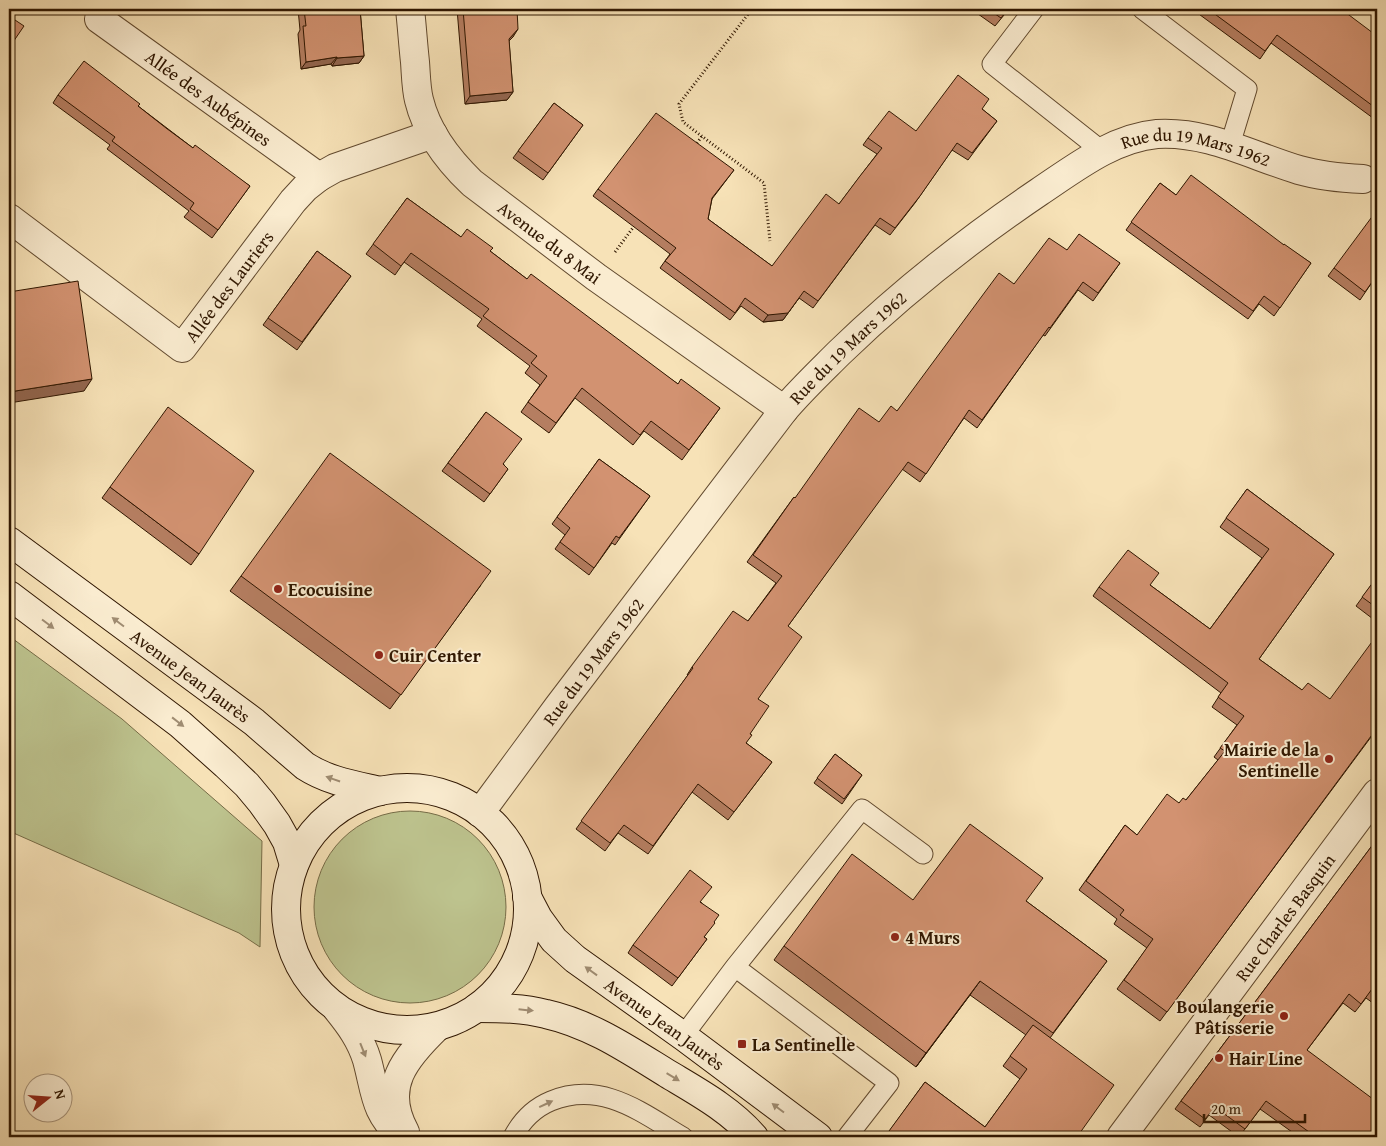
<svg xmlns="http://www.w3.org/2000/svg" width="1386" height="1146" viewBox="0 0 1386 1146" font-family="'Gentium Book Plus',serif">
	<rect width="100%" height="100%" fill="#f7e2b7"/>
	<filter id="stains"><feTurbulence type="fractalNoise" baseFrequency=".004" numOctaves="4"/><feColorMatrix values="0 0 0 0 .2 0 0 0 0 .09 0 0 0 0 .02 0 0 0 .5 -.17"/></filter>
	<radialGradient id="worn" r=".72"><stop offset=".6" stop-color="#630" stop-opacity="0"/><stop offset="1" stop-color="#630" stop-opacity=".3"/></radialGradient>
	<path fill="#bdc38e" stroke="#766c47" d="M 9,636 L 122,719 L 262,841 L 260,947 L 239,933 L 9,831 Z
		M314 907a96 96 0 1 1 192 0a96 96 0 1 1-192 0Z"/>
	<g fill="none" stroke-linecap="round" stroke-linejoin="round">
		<defs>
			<path id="service" d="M 1034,9 L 992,64 L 1102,151
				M 1142,9 L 1247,89 L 1230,145
				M 735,967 L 889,1083 L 847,1137
				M 683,1036 L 735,967 L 862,809 L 923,854
				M 513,1137 C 522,1120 534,1108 551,1101 C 602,1080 642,1113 683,1137"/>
			<g id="minor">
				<path id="s1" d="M 410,9 C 412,27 413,44 415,62 C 416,75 416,88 419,100 C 427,133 448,160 472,183 L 596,277 L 784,410"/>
				<path id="s2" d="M 99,19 L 319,177"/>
				<path id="s3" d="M 9,218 L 182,348 L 293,201 L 305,188 L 319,177 L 335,168 L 433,134"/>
				<path id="s4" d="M 480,813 L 558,707 L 784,410 C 801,390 820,372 839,353 C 901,293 968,240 1039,192 C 1075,168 1113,138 1157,134 C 1208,131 1252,156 1299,170 C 1320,176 1341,178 1363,179"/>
				<path d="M 337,1009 C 350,1025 361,1040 367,1060 C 376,1093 374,1112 402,1137"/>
				<path d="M 405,1132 C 380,1087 405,1058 437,1027"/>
				<path id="s5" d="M 1121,1137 L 1377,793"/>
			</g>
			<g id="secondary">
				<path id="s6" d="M 9,541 L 254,722 L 305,766 C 328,781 354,785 380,791"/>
				<path d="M 9,595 L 180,724 L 226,765 L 247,785 L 262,803 L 277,824 L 287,842 L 294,865"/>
				<circle cx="407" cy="909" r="121"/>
				<path id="s7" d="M 527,897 L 538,918 L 554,940 L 575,959 L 683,1036 L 818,1137"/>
				<path d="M 477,1008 C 500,1008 523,1008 546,1014 C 591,1024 629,1050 668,1074 C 698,1092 731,1110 754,1137"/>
			</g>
		</defs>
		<use href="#service" stroke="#61492e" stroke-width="21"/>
		<use href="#minor" stroke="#61492e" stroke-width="30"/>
		<use href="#secondary" stroke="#2f1600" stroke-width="30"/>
		<path stroke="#2f1600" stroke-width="3" stroke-dasharray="1 2.5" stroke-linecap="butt" d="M 752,9 L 679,104 L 683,122 L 764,183 L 770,241
			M 695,146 L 702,136
			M 615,252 L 635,225"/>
		<use href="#service" stroke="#faecd0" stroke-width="19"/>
		<use href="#minor" stroke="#faecd0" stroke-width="28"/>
		<use href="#secondary" stroke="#faecd0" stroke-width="28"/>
	</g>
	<path fill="#b57e61" stroke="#2f1600" d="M 298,9 L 360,9 L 364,56 L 359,63 L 332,66 L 331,64 L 301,69 L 298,34 L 300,30 Z
		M 457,9 L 517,9 L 513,37 L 509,41 L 513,92 L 507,100 L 465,104 Z
		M 971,9 L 1009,9 L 995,26 Z
		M 1160,9 L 1169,9 L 1166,13 Z
		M 1192,9 L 1309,9 L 1314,12 L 1377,36 L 1377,121 L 1271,43 L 1260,59 Z
		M 58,95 L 138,106 L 193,148 L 250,186 L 212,238 L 184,217 L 189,211 L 107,149 L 110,145 L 53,103 Z
		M 554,103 L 583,125 L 543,180 L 513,158 Z
		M 982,109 L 997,121 L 968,160 L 952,150 L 915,203 L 890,235 L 875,225 L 813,308 L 799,298 L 783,320 L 763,322 L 741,306 L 730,320 L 660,268 L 670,254 L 593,196 L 598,189 L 734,170 L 712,199 L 708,219 L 772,266 L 839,204 L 877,154 L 863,145 L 868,138 L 916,131 Z
		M 1160,183 L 1176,195 L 1284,245 L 1311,263 L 1274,316 L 1259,304 L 1248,319 L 1126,230 Z
		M 407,198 L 461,237 L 490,251 L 527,279 L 678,384 L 720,408 L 682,460 L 644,431 L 633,445 L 575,398 L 549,433 L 521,412 L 540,385 L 525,373 L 530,366 L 477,326 L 482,319 L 404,262 L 395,275 L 366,254 Z
		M 1067,250 L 1120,263 L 1093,301 L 1078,290 L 1045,336 L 1043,335 L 977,428 L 964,418 L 920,482 L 902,469 L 788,626 L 758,699 L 750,734 L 746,743 L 772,762 L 728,820 L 692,792 L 648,854 L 618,833 L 605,851 L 576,829 L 688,675 L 687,675 L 692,667 L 748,621 L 776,583 L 747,562 L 794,497 L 795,498 L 879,422 L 897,411 L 1014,284 Z
		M 317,251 L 351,276 L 297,350 L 263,325 Z
		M 1334,268 L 1377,275 L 1360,300 L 1328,276 Z
		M 486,412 L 504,465 L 508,469 L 484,502 L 442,471 Z
		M 599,459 L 650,496 L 615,545 L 612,543 L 589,575 L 555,549 L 565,535 L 552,524 Z
		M 110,487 L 199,554 L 191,565 L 102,498 Z
		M 1247,489 L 1334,554 L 1259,659 L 1302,690 L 1330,699 L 1377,729 L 1160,1021 L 1117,989 L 1147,948 L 1114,924 L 1117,919 L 1079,890 L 1125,825 L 1137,835 L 1179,803 L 1186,800 L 1218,760 L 1214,757 L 1237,725 L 1212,707 L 1221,693 L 1093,596 L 1099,587 L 1150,585 L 1210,629 L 1262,558 L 1220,527 Z
		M 241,576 L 481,585 L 390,709 L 230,591 Z
		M 1377,577 L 1377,622 L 1356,606 Z
		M 835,754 L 862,775 L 842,804 L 814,783 Z
		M 1377,839 L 1377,1006 L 1366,998 L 1355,1012 L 1343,1003 L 1307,1050 L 1377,1137 L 1299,1137 L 1260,1109 L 1239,1137 L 1209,1115 L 1200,1127 L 1175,1109 Z
		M 913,900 L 1026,901 L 1107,961 L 1050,1038 L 1077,1137 L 885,1137 L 925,1082 L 985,1127 L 1020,1079 L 1003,1066 L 1026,1035 L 970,995 L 916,1067 L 774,960 L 784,946 Z
		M 701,902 L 714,922 L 704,937 L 707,939 L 672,986 L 628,953 L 633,945 Z"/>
	<path fill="#93664f" stroke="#2f1600" d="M 518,29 L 513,37 L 503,47 L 509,39 Z
		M 364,56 L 359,63 L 332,66 L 337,58 Z
		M 337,57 L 331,64 L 301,69 L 306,62 Z
		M 513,92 L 507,100 L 465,104 L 470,96 Z
		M 799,298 L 783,320 L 763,322 L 768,315 Z
		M 92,379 L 84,391 L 9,403 L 9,392 Z
		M 980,981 L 970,995 L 916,1067 L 926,1053 Z"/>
	<path fill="#d29271" stroke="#2f1600" d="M 304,9 L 360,9 L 364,56 L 337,58 L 337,57 L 306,62 L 303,26 L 306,26 Z
		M 463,9 L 517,9 L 518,29 L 509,39 L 513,92 L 470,96 Z
		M 988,9 L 1008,9 L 1001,18 Z
		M 1208,9 L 1309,9 L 1314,12 L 1317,9 L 1341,9 L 1377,36 L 1377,109 L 1277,35 L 1265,51 Z
		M 9,16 L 24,26 L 9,48 Z
		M 84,61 L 140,104 L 138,106 L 166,128 L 193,148 L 195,145 L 250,186 L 218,230 L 190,209 L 194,203 L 112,141 L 115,137 L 58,95 Z
		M 958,75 L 989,99 L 982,109 L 997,121 L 972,153 L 957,143 L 920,196 L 895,228 L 880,218 L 818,301 L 804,291 L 788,313 L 768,315 L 745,298 L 735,313 L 665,261 L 676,248 L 598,189 L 656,113 L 734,170 L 712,198 L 708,219 L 772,266 L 826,194 L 839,204 L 860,176 L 882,148 L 868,138 L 889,111 L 916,131 Z
		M 554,103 L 583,125 L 548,173 L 518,151 Z
		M 1191,175 L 1284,245 L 1284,244 L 1311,263 L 1280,308 L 1264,296 L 1253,311 L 1131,222 L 1160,183 L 1176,195 Z
		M 407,198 L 461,237 L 467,229 L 493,248 L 490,251 L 527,279 L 531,274 L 678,384 L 681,379 L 720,408 L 689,450 L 651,421 L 640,435 L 582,388 L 556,423 L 528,402 L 547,376 L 531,363 L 537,356 L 483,316 L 489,309 L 411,253 L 401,266 L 373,244 Z
		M 1377,210 L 1377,275 L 1365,292 L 1334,268 Z
		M 1079,234 L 1120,263 L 1098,293 L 1083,282 L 1050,328 L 1049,327 L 982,420 L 969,410 L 926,474 L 908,462 L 788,626 L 802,637 L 758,699 L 769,706 L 750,734 L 752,735 L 746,743 L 772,762 L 734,812 L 698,784 L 653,846 L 624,825 L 610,843 L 581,821 L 693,668 L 692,667 L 733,611 L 748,621 L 782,576 L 753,555 L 794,497 L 795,498 L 859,408 L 879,422 L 891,406 L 897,411 L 999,273 L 1014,284 L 1049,238 L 1067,250 Z
		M 317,251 L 351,276 L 302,342 L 268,318 Z
		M 78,281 L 92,379 L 9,392 L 9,292 Z
		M 168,407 L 254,471 L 199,554 L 110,487 Z
		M 486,412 L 522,439 L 503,464 L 508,469 L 490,494 L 448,463 Z
		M 330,453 L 491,571 L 401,695 L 241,576 Z
		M 599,459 L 650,496 L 619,538 L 616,536 L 594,568 L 560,542 L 570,528 L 557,517 Z
		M 1247,489 L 1334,554 L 1259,659 L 1302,690 L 1308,683 L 1330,699 L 1377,635 L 1377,728 L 1167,1012 L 1124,980 L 1153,939 L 1120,915 L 1124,910 L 1086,881 L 1125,825 L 1137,835 L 1167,794 L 1179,803 L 1183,798 L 1186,800 L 1225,751 L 1220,748 L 1244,716 L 1218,697 L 1228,683 L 1099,587 L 1128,550 L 1159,573 L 1150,585 L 1210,629 L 1269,549 L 1226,518 Z
		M 1377,577 L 1377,608 L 1362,597 Z
		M 835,754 L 862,775 L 844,799 L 817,778 Z
		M 970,824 L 1043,878 L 1026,901 L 1107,961 L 1053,1033 L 980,981 L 926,1053 L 784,946 L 852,854 L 913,900 Z
		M 1377,839 L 1377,993 L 1372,989 L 1361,1004 L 1349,994 L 1307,1050 L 1377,1102 L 1377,1137 L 1316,1137 L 1266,1101 L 1245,1129 L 1215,1107 L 1205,1119 L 1181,1101 Z
		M 690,870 L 712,887 L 700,902 L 719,915 L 714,922 L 715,923 L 704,937 L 707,939 L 678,978 L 633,945 Z
		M 1033,1025 L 1114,1085 L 1077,1137 L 897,1137 L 889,1131 L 925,1082 L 985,1127 L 1027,1069 L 1010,1056 Z"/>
	<defs><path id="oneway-solid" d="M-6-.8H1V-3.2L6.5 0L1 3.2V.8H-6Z" transform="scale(1.25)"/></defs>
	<g fill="#9f8c72">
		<use href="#oneway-solid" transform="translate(118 622) rotate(-143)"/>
		<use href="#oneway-solid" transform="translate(48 624) rotate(37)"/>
		<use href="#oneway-solid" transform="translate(178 722) rotate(38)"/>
		<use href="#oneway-solid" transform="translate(333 779) rotate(-161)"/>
		<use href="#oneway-solid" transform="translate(591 971) rotate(-144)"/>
		<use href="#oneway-solid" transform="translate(526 1010) rotate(6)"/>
		<use href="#oneway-solid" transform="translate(363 1050) rotate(68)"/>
		<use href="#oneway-solid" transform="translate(673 1077) rotate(31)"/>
		<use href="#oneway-solid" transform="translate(546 1104) rotate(-25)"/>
		<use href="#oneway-solid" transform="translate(778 1108) rotate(-143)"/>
	</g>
	<g fill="#8f2418" stroke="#faecd0" stroke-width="2">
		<circle cx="278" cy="589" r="5"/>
		<circle cx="379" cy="655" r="5"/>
		<circle cx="1329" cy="759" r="5"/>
		<circle cx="895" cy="937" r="5"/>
		<circle cx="1284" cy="1016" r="5"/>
		<rect x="737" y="1039" width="10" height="10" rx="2.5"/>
		<circle cx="1219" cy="1058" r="5"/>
	</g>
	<g text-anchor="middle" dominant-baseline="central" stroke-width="4" stroke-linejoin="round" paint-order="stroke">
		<g font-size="18" fill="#2f1600" stroke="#faecd0">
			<text stroke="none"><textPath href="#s2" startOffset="135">Allée des Aubépines</textPath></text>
			<text stroke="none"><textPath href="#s4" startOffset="1014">Rue du 19 Mars 1962</textPath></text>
			<text stroke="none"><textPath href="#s1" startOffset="289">Avenue du 8 Mai</textPath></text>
			<text stroke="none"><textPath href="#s3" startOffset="294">Allée des Lauriers</textPath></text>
			<text stroke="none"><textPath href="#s4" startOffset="594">Rue du 19 Mars 1962</textPath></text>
			<text stroke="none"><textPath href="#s4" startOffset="189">Rue du 19 Mars 1962</textPath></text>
			<text stroke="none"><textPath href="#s6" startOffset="226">Avenue Jean Jaurès</textPath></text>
			<text stroke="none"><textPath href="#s5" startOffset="274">Rue Charles Basquin</textPath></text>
			<text stroke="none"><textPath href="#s7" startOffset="190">Avenue Jean Jaurès</textPath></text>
		</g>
		<g font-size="18" font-weight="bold" fill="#2f1600" stroke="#faecd0" text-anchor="start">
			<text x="288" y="589">Ecocuisine</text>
			<text x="389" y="655">Cuir Center</text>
			<text x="1319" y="749" text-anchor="end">Mairie de la<tspan x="1319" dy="21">Sentinelle</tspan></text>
			<text x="905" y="937">4 Murs</text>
			<text x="1274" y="1006" text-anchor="end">Boulangerie<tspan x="1274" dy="21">Pâtisserie</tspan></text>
			<text x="752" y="1044">La Sentinelle</text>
			<text x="1229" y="1058">Hair Line</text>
		</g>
	</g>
	<rect width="1386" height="1146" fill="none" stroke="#f7e2b7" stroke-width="30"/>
	<rect x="10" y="10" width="1366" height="1126" fill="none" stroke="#2f1600" stroke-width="2.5"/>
	<rect x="15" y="15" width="1356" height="1116" fill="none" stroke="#2f1600"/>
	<g transform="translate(48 1098) rotate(73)"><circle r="24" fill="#faecd0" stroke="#a9967d"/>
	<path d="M0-4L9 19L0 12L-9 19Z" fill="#8f2418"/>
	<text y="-8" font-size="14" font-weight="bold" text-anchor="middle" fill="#2f1600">N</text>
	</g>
	<path d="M1204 1114v8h101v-8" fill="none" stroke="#2f1600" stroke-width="2.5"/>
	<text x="1211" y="1114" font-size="15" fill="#2f1600" stroke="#faecd0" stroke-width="4" paint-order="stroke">20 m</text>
	<rect width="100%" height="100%" filter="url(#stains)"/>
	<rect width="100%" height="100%" fill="url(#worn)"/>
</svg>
